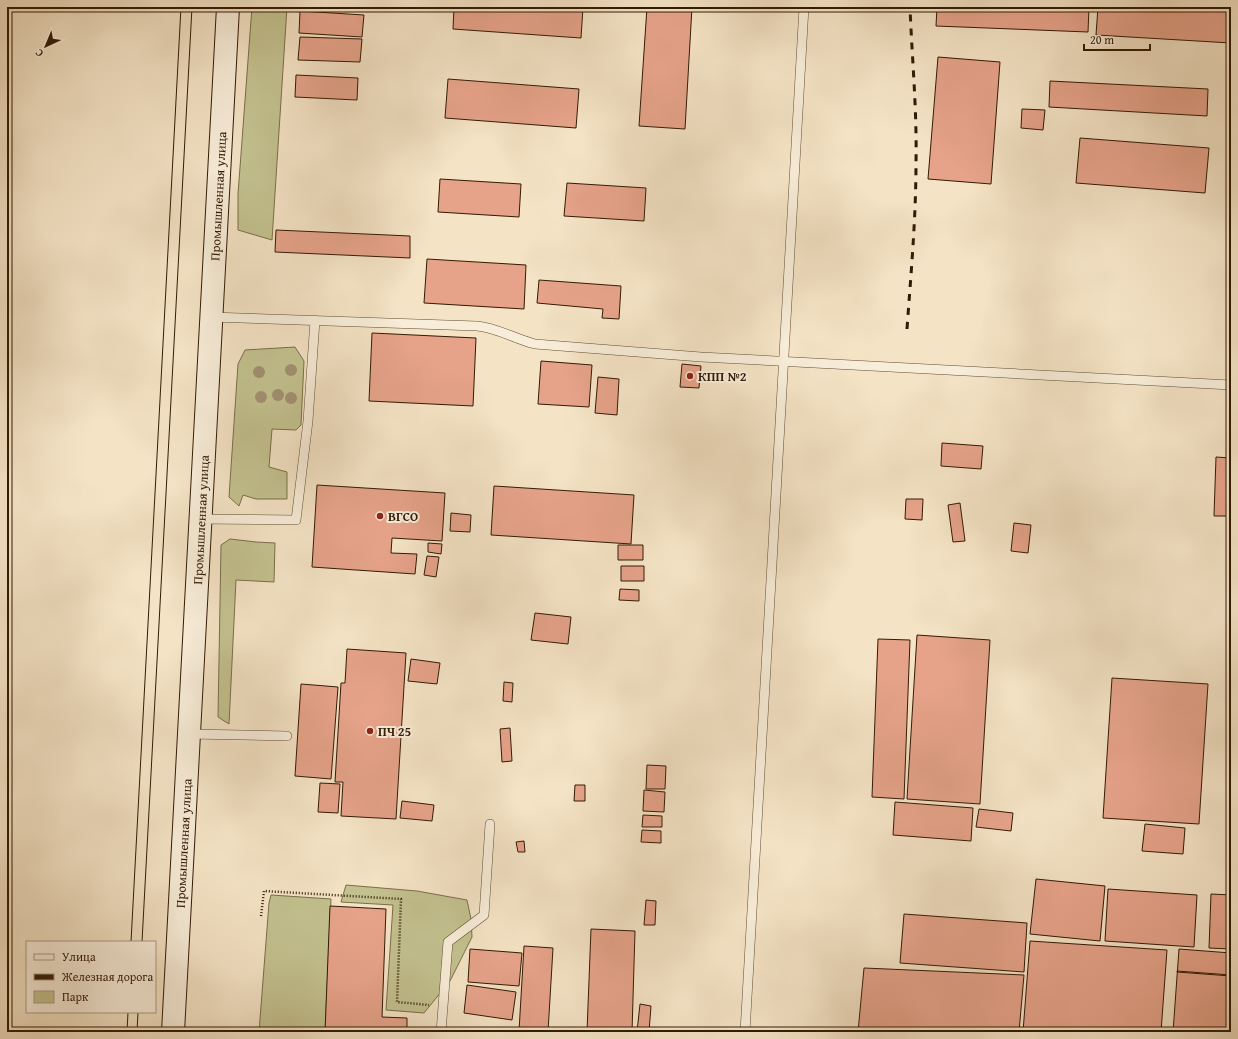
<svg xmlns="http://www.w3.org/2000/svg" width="1238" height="1039" viewBox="0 0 1238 1039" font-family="'Gentium Book Plus',serif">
	<rect width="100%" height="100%" fill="#f4e3c5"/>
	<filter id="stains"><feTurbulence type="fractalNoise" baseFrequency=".005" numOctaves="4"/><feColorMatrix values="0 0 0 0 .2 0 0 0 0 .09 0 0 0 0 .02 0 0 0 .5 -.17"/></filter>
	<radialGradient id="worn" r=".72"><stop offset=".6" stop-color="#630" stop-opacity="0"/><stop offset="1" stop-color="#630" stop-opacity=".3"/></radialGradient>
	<path fill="#c3c18f" stroke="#7a6e4a" d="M 252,7 L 287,7 L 272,240 L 238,230 L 238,194 Z
		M 295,347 L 304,361 L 301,425 L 296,430 L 272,429 L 269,467 L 287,472 L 287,499 L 256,499 L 243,495 L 239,506 L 229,497 L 238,364 L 245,350 Z
		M 230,539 L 256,542 L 275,543 L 274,582 L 236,580 L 229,724 L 218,717 L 221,545 Z
		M 346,885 L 417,891 L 467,900 L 471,919 L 472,937 L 450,981 L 424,1013 L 386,1010 L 393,905 L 341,902 Z
		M 271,895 L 331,899 L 325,1032 L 259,1032 L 269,903 Z"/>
	<path fill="#e6a38a" stroke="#321a04" d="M 454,7 L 583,7 L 581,38 L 453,29 Z
		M 647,7 L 692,7 L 685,129 L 639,126 Z
		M 937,7 L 1089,7 L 1088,32 L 936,26 Z
		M 1098,7 L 1231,7 L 1231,43 L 1096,35 Z
		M 300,11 L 364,15 L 362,37 L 299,33 Z
		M 300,37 L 362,39 L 360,62 L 298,60 Z
		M 938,57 L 1000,62 L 991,184 L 928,179 Z
		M 296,75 L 358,78 L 357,100 L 295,97 Z
		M 448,79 L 579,89 L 576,128 L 445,118 Z
		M 1050,81 L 1208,89 L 1207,116 L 1049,107 Z
		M 1022,109 L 1045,110 L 1043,130 L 1021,128 Z
		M 1080,138 L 1209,148 L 1205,193 L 1076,183 Z
		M 440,179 L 521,184 L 519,217 L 438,212 Z
		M 567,183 L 646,188 L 644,221 L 564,216 Z
		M 276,230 L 410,236 L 410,258 L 275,252 Z
		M 427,259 L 526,265 L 524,309 L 424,303 Z
		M 539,280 L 621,286 L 619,319 L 602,318 L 603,309 L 537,303 Z
		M 372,333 L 476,338 L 473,406 L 369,401 Z
		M 541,361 L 592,365 L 589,407 L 538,404 Z
		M 682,364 L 701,366 L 699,388 L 680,387 Z
		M 598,377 L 619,379 L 617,415 L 595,413 Z
		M 942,443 L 983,446 L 981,469 L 941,466 Z
		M 1216,457 L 1231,458 L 1231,516 L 1214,516 Z
		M 317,485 L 445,493 L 442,541 L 392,538 L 391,553 L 417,554 L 415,574 L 312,567 Z
		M 494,486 L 634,495 L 631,544 L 491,535 Z
		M 906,499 L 923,499 L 922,520 L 905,519 Z
		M 960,503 L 965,541 L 953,542 L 948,505 Z
		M 451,513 L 471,515 L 470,532 L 450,531 Z
		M 1014,523 L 1031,525 L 1028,553 L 1011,551 Z
		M 428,543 L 442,544 L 441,554 L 428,552 Z
		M 618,545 L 643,545 L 643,560 L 618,560 Z
		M 427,556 L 439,557 L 436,577 L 424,575 Z
		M 621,566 L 644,566 L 644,581 L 621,581 Z
		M 620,589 L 639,590 L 639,601 L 619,600 Z
		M 535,613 L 571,617 L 568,644 L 531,640 Z
		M 917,635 L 990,640 L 980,804 L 907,799 Z
		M 878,639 L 910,640 L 904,799 L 872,797 Z
		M 347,649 L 406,653 L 396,819 L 341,816 L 343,782 L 335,782 L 341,683 L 345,683 Z
		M 411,659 L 440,663 L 437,684 L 408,681 Z
		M 1112,678 L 1208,684 L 1199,824 L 1103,818 Z
		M 504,682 L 513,683 L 512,702 L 503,701 Z
		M 301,684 L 338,687 L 331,779 L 295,776 Z
		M 510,728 L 512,761 L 502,762 L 500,729 Z
		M 647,765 L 666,766 L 665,789 L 646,789 Z
		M 320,783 L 340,784 L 338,813 L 318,812 Z
		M 575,785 L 585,785 L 585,801 L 574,801 Z
		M 644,790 L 665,792 L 664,812 L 643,811 Z
		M 402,801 L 434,805 L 432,821 L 400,818 Z
		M 895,802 L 973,808 L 971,841 L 893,835 Z
		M 979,809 L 1013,813 L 1011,831 L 976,827 Z
		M 643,815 L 662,816 L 662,827 L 642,827 Z
		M 1145,824 L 1185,828 L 1183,854 L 1142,851 Z
		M 642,830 L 661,831 L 661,843 L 641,842 Z
		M 524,841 L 525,852 L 518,852 L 516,842 Z
		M 1036,879 L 1105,886 L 1100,941 L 1030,934 Z
		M 1108,889 L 1197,895 L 1194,947 L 1105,941 Z
		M 1211,894 L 1231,895 L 1231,949 L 1209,948 Z
		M 646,900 L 656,901 L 655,925 L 644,925 Z
		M 330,906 L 386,909 L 382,1017 L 407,1018 L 407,1032 L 325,1032 Z
		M 904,914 L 1027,923 L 1024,972 L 900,963 Z
		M 591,929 L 635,931 L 632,1032 L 587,1032 Z
		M 1030,941 L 1167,950 L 1161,1032 L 1023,1032 Z
		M 524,946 L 553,948 L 548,1032 L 519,1031 Z
		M 470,949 L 522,953 L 519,986 L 468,982 Z
		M 1179,949 L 1231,953 L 1231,1032 L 1173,1032 Z
		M 864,968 L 1024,975 L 1019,1032 L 858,1032 Z
		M 1177,971 L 1231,975 L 1231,976 L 1177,972 Z
		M 467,985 L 516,992 L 512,1020 L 464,1013 Z
		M 640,1004 L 651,1006 L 649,1032 L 637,1032 Z"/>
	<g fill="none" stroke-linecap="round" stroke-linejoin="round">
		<defs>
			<path id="lane" d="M 211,317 L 477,326 C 498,328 515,339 535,344 L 701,357 L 1231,385
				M 200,519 L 296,520 L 308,421 L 315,320
				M 189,734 L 287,736
				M 441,1032 L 448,942 L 484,915 L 490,824
				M 745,1032 L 804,7"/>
			<g id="secondary">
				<path id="s1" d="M 173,1032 L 228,7"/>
			</g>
		</defs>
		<use href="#lane" stroke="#624c34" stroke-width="10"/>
		<use href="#secondary" stroke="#321a04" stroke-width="24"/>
		<path stroke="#321a04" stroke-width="2.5" stroke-dasharray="1 2" stroke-linecap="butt" d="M 261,916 L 264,891 L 401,899 L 397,1002 L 429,1005"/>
		<use href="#lane" stroke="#f8edd9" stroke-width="9"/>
		<use href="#secondary" stroke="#f8edd9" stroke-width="22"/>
		<path stroke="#321a04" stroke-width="1" d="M 131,942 L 181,7
			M 142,942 L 192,7
			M 127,1032 L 128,1012
			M 137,1032 L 138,1012"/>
		<path stroke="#321a04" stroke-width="3" stroke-dasharray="7 7" stroke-linecap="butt" d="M 907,329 C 911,273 916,218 916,162 C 917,110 912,59 910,7"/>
	</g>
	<g fill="#a29072">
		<circle cx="291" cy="370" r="6"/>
		<circle cx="259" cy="372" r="6"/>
		<circle cx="278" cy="395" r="6"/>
		<circle cx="261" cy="397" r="6"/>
		<circle cx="291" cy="398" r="6"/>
	</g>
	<g fill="#8f2418" stroke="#f8edd9" stroke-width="1.5">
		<circle cx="690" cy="376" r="4"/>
		<circle cx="380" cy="516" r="4"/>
		<circle cx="370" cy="731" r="4"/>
	</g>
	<g text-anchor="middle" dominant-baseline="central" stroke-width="4" stroke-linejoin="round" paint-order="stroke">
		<g font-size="13" fill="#321a04" stroke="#f8edd9">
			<text stroke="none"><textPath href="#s1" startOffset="837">Промышленная улица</textPath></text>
			<text stroke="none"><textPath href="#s1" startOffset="513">Промышленная улица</textPath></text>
			<text stroke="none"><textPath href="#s1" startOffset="189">Промышленная улица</textPath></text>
		</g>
		<g font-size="13" font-weight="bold" fill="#321a04" stroke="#f8edd9" text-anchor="start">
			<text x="698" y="376">КПП №2</text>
			<text x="388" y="516">ВГСО</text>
			<text x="378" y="731">ПЧ 25</text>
		</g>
	</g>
	<rect width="1238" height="1039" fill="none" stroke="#f4e3c5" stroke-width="24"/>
	<rect x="8" y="8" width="1222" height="1023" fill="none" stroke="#321a04" stroke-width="2"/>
	<rect x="12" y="12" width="1214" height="1015" fill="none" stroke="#321a04"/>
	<rect x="26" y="941" width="130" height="72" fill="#f8edd9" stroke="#a99984"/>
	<rect x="34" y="954" width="20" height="6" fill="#f8edd9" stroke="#a99984"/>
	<text x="62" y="961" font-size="12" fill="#321a04">Улица</text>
	<rect x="34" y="974" width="20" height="6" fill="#321a04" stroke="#a99984"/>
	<text x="62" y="981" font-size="12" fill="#321a04">Железная дорога</text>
	<rect x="34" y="991" width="20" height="12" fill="#c3c18f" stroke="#a99984"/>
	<text x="62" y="1001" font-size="12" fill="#321a04">Парк</text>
	<g transform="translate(46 46) rotate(224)" stroke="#f8edd9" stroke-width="3" paint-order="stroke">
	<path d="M0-3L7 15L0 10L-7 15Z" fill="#321a04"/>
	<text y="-6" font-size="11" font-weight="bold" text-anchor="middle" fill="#321a04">С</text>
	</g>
	<path d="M1084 44v6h66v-6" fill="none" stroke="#321a04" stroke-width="2"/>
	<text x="1090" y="44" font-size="12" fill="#321a04" stroke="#f8edd9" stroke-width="3" paint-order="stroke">20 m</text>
	<rect width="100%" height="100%" filter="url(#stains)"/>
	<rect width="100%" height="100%" fill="url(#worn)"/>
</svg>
